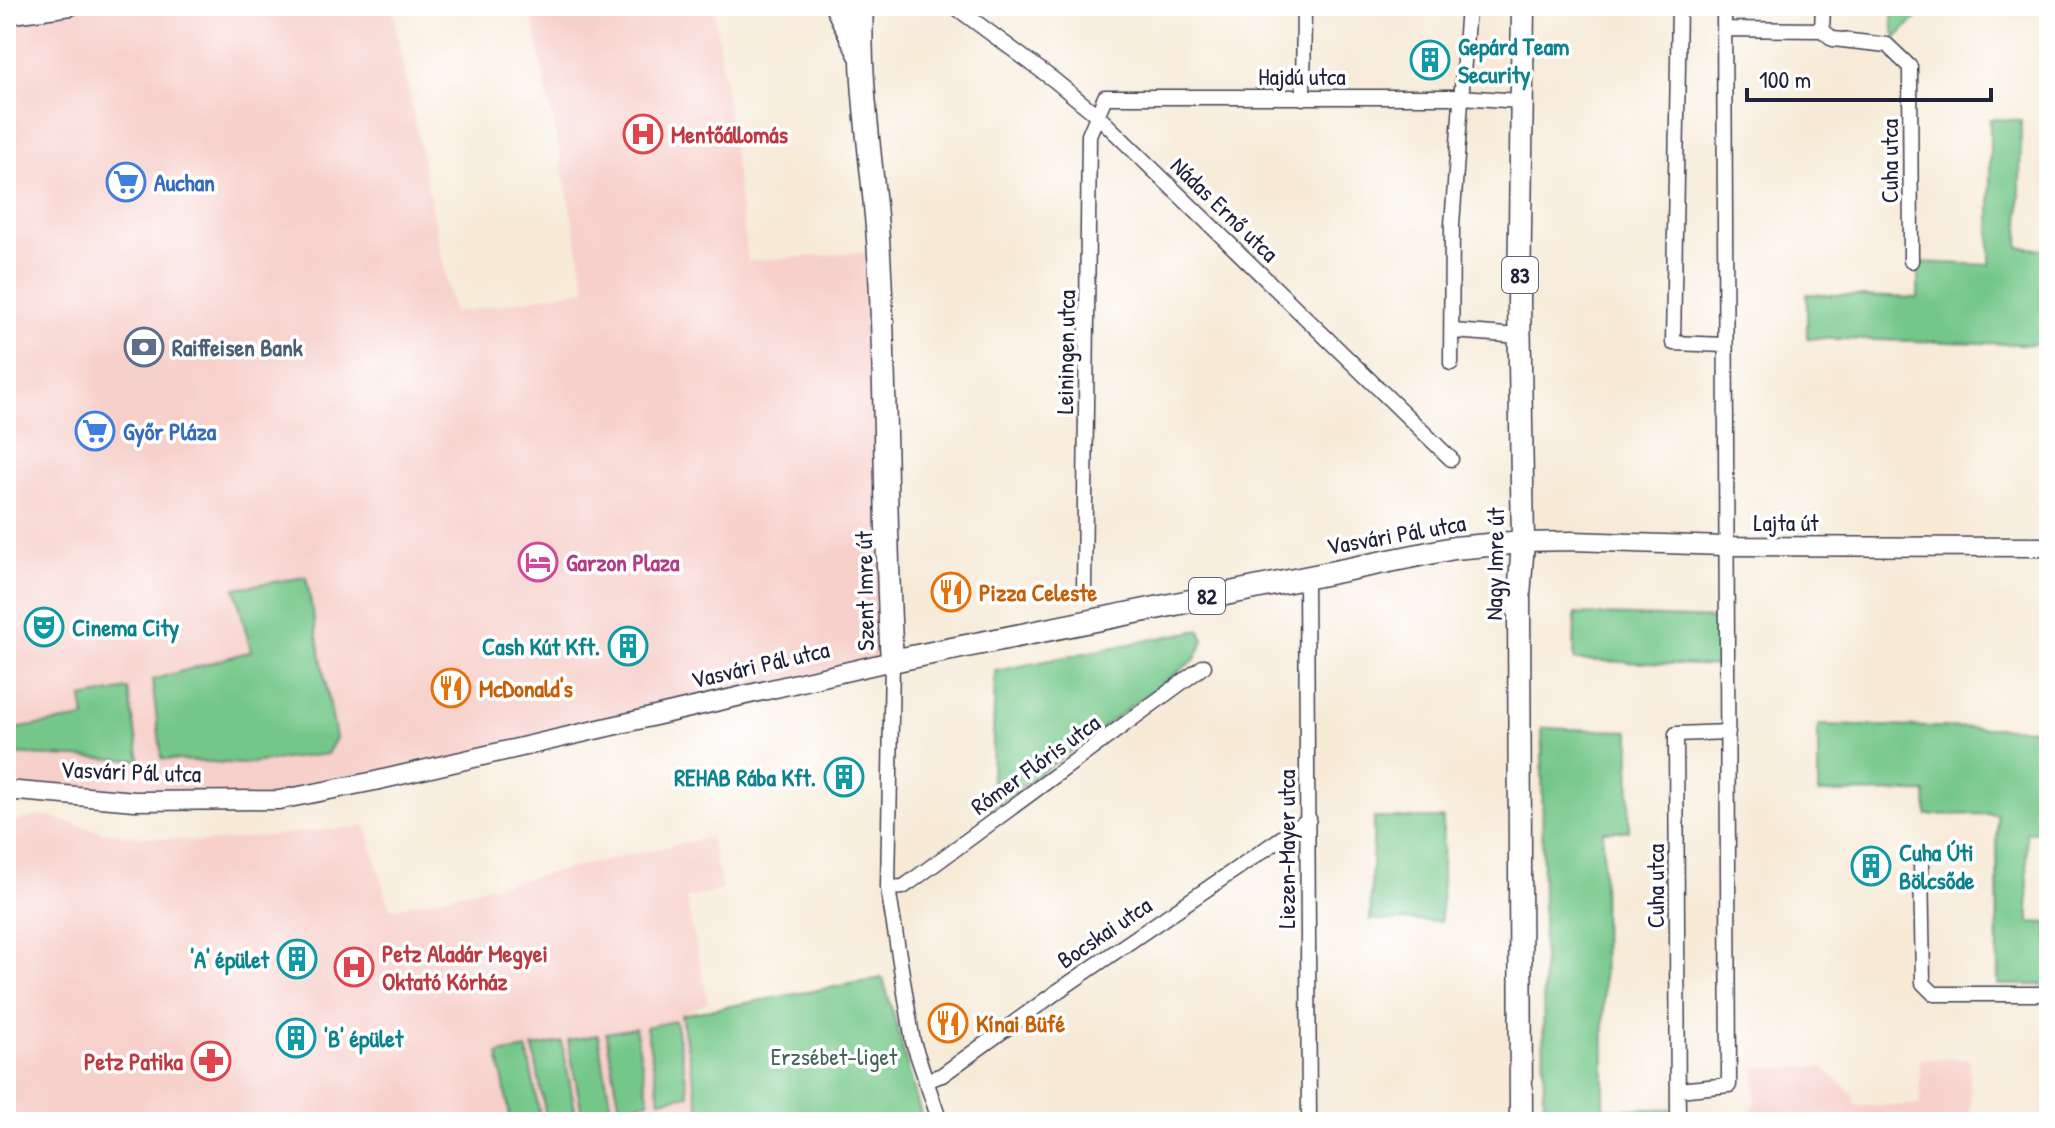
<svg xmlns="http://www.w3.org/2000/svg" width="2055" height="1128" viewBox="0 0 2055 1128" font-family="'Patrick Hand',sans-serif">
	<rect width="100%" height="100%" fill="#fff"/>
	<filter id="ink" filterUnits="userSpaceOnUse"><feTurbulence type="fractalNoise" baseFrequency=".0125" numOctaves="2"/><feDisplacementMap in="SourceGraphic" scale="16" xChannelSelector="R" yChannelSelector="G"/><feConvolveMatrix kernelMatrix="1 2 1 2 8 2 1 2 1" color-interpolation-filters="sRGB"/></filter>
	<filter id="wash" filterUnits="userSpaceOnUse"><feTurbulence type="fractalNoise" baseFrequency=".006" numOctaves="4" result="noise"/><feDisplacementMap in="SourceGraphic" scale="32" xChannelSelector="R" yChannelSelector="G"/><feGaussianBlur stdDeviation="1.8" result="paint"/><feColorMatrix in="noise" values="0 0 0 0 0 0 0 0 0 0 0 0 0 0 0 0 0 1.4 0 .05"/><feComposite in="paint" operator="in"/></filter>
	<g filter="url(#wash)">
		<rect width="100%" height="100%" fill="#f7ebd8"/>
		<path fill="#f7d0cb" d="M 65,6 L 436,6 L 393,12 L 453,313 L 586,289 L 530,6 L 714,6 L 748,261 L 879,251 L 892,661 L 280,800 L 6,790 L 6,15 Z
			M 44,815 L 105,833 L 204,842 L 366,826 L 390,909 L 710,837 L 722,890 L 686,899 L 708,1002 L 681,1016 L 702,1122 L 6,1122 L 6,823 Z
			M 1970,1058 L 1970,1122 L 1739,1122 L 1755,1105 L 1755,1068 L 1823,1067 L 1854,1095 L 1855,1105 L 1920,1105 L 1920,1059 Z"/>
		<path fill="#75c789" stroke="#4c7462" stroke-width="2" d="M 1893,6 L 1928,6 L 1896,38 L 1892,24 Z
			M 1990,119 L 2021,120 L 2019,247 L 2049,250 L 2049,345 L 1807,338 L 1807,294 L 1918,298 L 1918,262 L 1990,265 Z
			M 306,577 L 336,738 L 327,754 L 243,764 L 162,759 L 152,680 L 251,651 L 235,588 Z
			M 1575,614 L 1721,619 L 1721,666 L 1574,660 Z
			M 1200,630 L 1204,640 L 1195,659 L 991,810 L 995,671 Z
			M 128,689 L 140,760 L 6,754 L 6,730 L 85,718 L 82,698 Z
			M 1818,725 L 2049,729 L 2049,831 L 2026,832 L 2029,922 L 2049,923 L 2049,985 L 1998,985 L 1997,814 L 1927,815 L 1926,792 L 1818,793 Z
			M 1542,728 L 1630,731 L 1629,831 L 1603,831 L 1604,1109 L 1670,1109 L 1670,1122 L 1544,1122 Z
			M 1374,818 L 1443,818 L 1441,921 L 1370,920 Z
			M 883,978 L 923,1122 L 702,1122 L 681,1015 Z
			M 675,1021 L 689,1095 L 660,1100 L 646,1027 Z
			M 635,1028 L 649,1101 L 620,1107 L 606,1033 Z
			M 598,1035 L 611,1108 L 582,1113 L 568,1040 Z
			M 562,1042 L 576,1115 L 547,1121 L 533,1047 Z
			M 527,1049 L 541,1122 L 511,1122 L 498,1054 Z"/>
	</g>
	<g filter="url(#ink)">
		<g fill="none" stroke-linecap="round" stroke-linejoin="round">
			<defs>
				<path id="minor" d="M 954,6 L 1054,80 L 1098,116 L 1451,459
					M 1679,6 L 1673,343 L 1725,345
					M 1724,29 L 1822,30 L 1833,39 L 1887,45 L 1910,67 L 1911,261
					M 1822,30 L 1823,6
					M 1303,98 L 1304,6
					M 1453,331 L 1520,336
					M 1451,363 L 1452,225 L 1468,6
					M 1306,576 L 1309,1122
					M 1084,590 L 1089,135 L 1105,97 L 1461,97 L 1520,101
					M 892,661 L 888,888 L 913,1042 L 940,1122
					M 1921,862 L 1923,983 L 1934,994 L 2049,994
					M 888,888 L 903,887 L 909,883 L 1204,666
					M 925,1081 L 942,1075 L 1058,991 L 1309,819
					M 1678,1090 L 1729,1085 L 1724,6
					M 1678,1122 L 1676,734 L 1728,732"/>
				<path id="tertiary" d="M 6,15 L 71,6
					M 1523,542 L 1572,541 L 1725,546 L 2049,547
					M 6,790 L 135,801 L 279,800 L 375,781 L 892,661"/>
				<path id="primary" d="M 836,6 L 859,53
					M 862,6 C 858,89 874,171 879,254 C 887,390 884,526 892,661 L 1454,548 L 1523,542
					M 1521,1122 L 1519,596 L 1523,542 L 1519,302 L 1523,6"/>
			</defs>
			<use href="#minor" stroke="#424053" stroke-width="17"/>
			<use href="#tertiary" stroke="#424053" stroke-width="21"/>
			<use href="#primary" stroke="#424053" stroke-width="25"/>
			<use href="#minor" stroke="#fff" stroke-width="14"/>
			<use href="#tertiary" stroke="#fff" stroke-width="18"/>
			<use href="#primary" stroke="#fff" stroke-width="22"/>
		</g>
	</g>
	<defs>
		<symbol id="building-ring" viewBox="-11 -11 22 22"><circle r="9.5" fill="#fff" stroke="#0f9aa8" stroke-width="1.5"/><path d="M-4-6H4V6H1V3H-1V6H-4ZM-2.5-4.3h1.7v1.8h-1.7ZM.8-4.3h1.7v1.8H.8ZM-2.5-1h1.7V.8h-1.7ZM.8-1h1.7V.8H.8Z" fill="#0f9aa8"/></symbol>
		<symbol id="hospital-ring" viewBox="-11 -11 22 22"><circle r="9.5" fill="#fff" stroke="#e0444e" stroke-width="1.5"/><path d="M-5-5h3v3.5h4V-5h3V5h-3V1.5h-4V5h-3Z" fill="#e0444e"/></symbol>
		<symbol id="supermarket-ring" viewBox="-11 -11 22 22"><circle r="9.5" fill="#fff" stroke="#3f7fe0" stroke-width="1.5"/><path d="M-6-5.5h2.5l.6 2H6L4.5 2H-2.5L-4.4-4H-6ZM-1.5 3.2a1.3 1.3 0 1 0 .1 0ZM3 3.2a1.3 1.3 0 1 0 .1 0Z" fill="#3f7fe0"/></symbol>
		<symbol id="bank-ring" viewBox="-11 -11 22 22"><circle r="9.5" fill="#fff" stroke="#5c6f8a" stroke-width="1.5"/><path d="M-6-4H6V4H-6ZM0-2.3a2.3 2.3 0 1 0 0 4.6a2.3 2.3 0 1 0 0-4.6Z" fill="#5c6f8a"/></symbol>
		<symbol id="hotel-ring" viewBox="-11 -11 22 22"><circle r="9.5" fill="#fff" stroke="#d1479c" stroke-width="1.5"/><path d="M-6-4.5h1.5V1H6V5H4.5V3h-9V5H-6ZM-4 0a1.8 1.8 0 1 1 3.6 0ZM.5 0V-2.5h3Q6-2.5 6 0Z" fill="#d1479c"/></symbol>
		<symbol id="restaurant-ring" viewBox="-11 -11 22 22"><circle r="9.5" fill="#fff" stroke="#e8710a" stroke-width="1.5"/><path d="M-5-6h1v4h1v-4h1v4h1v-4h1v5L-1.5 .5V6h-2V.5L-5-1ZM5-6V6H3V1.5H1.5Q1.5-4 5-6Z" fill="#e8710a"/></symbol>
		<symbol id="theatre-ring" viewBox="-11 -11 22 22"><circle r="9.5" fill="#fff" stroke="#0f9aa8" stroke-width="1.5"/><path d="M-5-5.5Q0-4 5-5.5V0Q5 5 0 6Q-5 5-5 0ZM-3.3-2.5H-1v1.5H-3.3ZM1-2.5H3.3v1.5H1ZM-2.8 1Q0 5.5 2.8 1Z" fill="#0f9aa8"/></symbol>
		<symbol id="pharmacy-ring" viewBox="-11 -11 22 22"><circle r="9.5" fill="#fff" stroke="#e0444e" stroke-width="1.5"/><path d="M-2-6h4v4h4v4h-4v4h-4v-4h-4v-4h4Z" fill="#e0444e"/></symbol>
	</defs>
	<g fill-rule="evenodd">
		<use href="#building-ring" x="1408" y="38" width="44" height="44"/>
		<use href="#hospital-ring" x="621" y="112" width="44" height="44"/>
		<use href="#supermarket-ring" x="104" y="160" width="44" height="44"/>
		<use href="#bank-ring" x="122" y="325" width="44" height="44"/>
		<use href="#supermarket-ring" x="73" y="409" width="44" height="44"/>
		<use href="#hotel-ring" x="516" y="540" width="44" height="44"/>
		<use href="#restaurant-ring" x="929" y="570" width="44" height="44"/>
		<use href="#theatre-ring" x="22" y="605" width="44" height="44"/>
		<use href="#building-ring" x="606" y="624" width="44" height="44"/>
		<use href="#restaurant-ring" x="429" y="666" width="44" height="44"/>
		<use href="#building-ring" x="822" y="755" width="44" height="44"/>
		<use href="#building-ring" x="1849" y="844" width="44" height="44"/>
		<use href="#building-ring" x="275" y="937" width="44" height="44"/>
		<use href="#hospital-ring" x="332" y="945" width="44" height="44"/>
		<use href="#restaurant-ring" x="926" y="1001" width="44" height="44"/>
		<use href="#building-ring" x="274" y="1016" width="44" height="44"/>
		<use href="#pharmacy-ring" x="189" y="1039" width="44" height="44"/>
	</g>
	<g text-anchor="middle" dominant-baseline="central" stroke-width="7" stroke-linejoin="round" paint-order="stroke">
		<g fill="#fff" stroke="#646476" stroke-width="2">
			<rect x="1502" y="257" width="36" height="36" rx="6"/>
			<rect x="1189" y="578" width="36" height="36" rx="6"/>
		</g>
		<g font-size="22" font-weight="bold" fill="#22223b">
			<text x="1520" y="275">83</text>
			<text x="1207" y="596">82</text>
		</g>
		<g font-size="24" font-weight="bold" fill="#0d838f" stroke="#fff" text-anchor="start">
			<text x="1458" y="46">Gepárd Team<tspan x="1458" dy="28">Security</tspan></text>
			<text x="72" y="627">Cinema City</text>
			<text x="600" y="646" text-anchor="end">Cash Kút Kft.</text>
			<text x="816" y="777" text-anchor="end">REHAB Rába Kft.</text>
			<text x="1899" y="852">Cuha Úti<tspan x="1899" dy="28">Bölcsőde</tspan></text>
			<text x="269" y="959" text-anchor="end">'A' épület</text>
			<text x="324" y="1038">'B' épület</text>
		</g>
		<g font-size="24" fill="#22223b" stroke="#fff">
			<text x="1302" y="76">Hajdú utca</text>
			<text transform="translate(1889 161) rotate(-90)">Cuha utca</text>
			<text transform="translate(1225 209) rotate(44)">Nádas Ernő utca</text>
			<text transform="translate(1065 352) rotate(-89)">Leiningen utca</text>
			<text x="1786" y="522">Lajta út</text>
			<text transform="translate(1396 534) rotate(-10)">Vasvári Pál utca</text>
			<text transform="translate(1494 564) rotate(-89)">Nagy Imre út</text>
			<text transform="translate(864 591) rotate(-91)">Szent Imre út</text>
			<text transform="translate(760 664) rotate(-13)">Vasvári Pál utca</text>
			<text transform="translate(1035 764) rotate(-36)">Rómer Flóris utca</text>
			<text transform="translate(131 771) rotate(2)">Vasvári Pál utca</text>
			<text transform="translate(1286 849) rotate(-90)">Liezen-Mayer utca</text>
			<text transform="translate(1655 886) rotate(-90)">Cuha utca</text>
			<text transform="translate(1104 932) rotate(-34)">Bocskai utca</text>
		</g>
		<g font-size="24" font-weight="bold" fill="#be3a42" stroke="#fff" text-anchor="start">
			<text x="671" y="134">Mentőállomás</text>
			<text x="382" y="953">Petz Aladár Megyei<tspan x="382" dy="28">Oktató Kórház</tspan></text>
			<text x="183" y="1061" text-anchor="end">Petz Patika</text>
		</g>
		<g font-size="24" font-weight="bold" fill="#366cbe" stroke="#fff" text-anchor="start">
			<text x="154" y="182">Auchan</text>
			<text x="123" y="431">Győr Pláza</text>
		</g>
		<g font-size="24" font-weight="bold" fill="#4e5e75" stroke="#fff" text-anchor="start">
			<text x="172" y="347">Raiffeisen Bank</text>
		</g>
		<g font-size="24" font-weight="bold" fill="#b23c85" stroke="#fff" text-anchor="start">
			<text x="566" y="562">Garzon Plaza</text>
		</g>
		<g font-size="24" font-weight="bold" fill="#c56008" stroke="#fff" text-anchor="start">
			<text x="979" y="592">Pizza Celeste</text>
			<text x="479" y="688">McDonald's</text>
			<text x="976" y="1023">Kínai Büfé</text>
		</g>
		<g font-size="24" fill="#43645a" stroke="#fff">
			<text x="834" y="1056">Erzsébet-liget</text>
		</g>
	</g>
	<rect width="2055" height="1128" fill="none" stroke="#fff" stroke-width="32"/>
	<path d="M1747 88v12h244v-12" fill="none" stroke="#22223b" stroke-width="4"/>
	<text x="1759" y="88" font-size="24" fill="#22223b" stroke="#ffffff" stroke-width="6" paint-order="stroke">100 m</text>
</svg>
